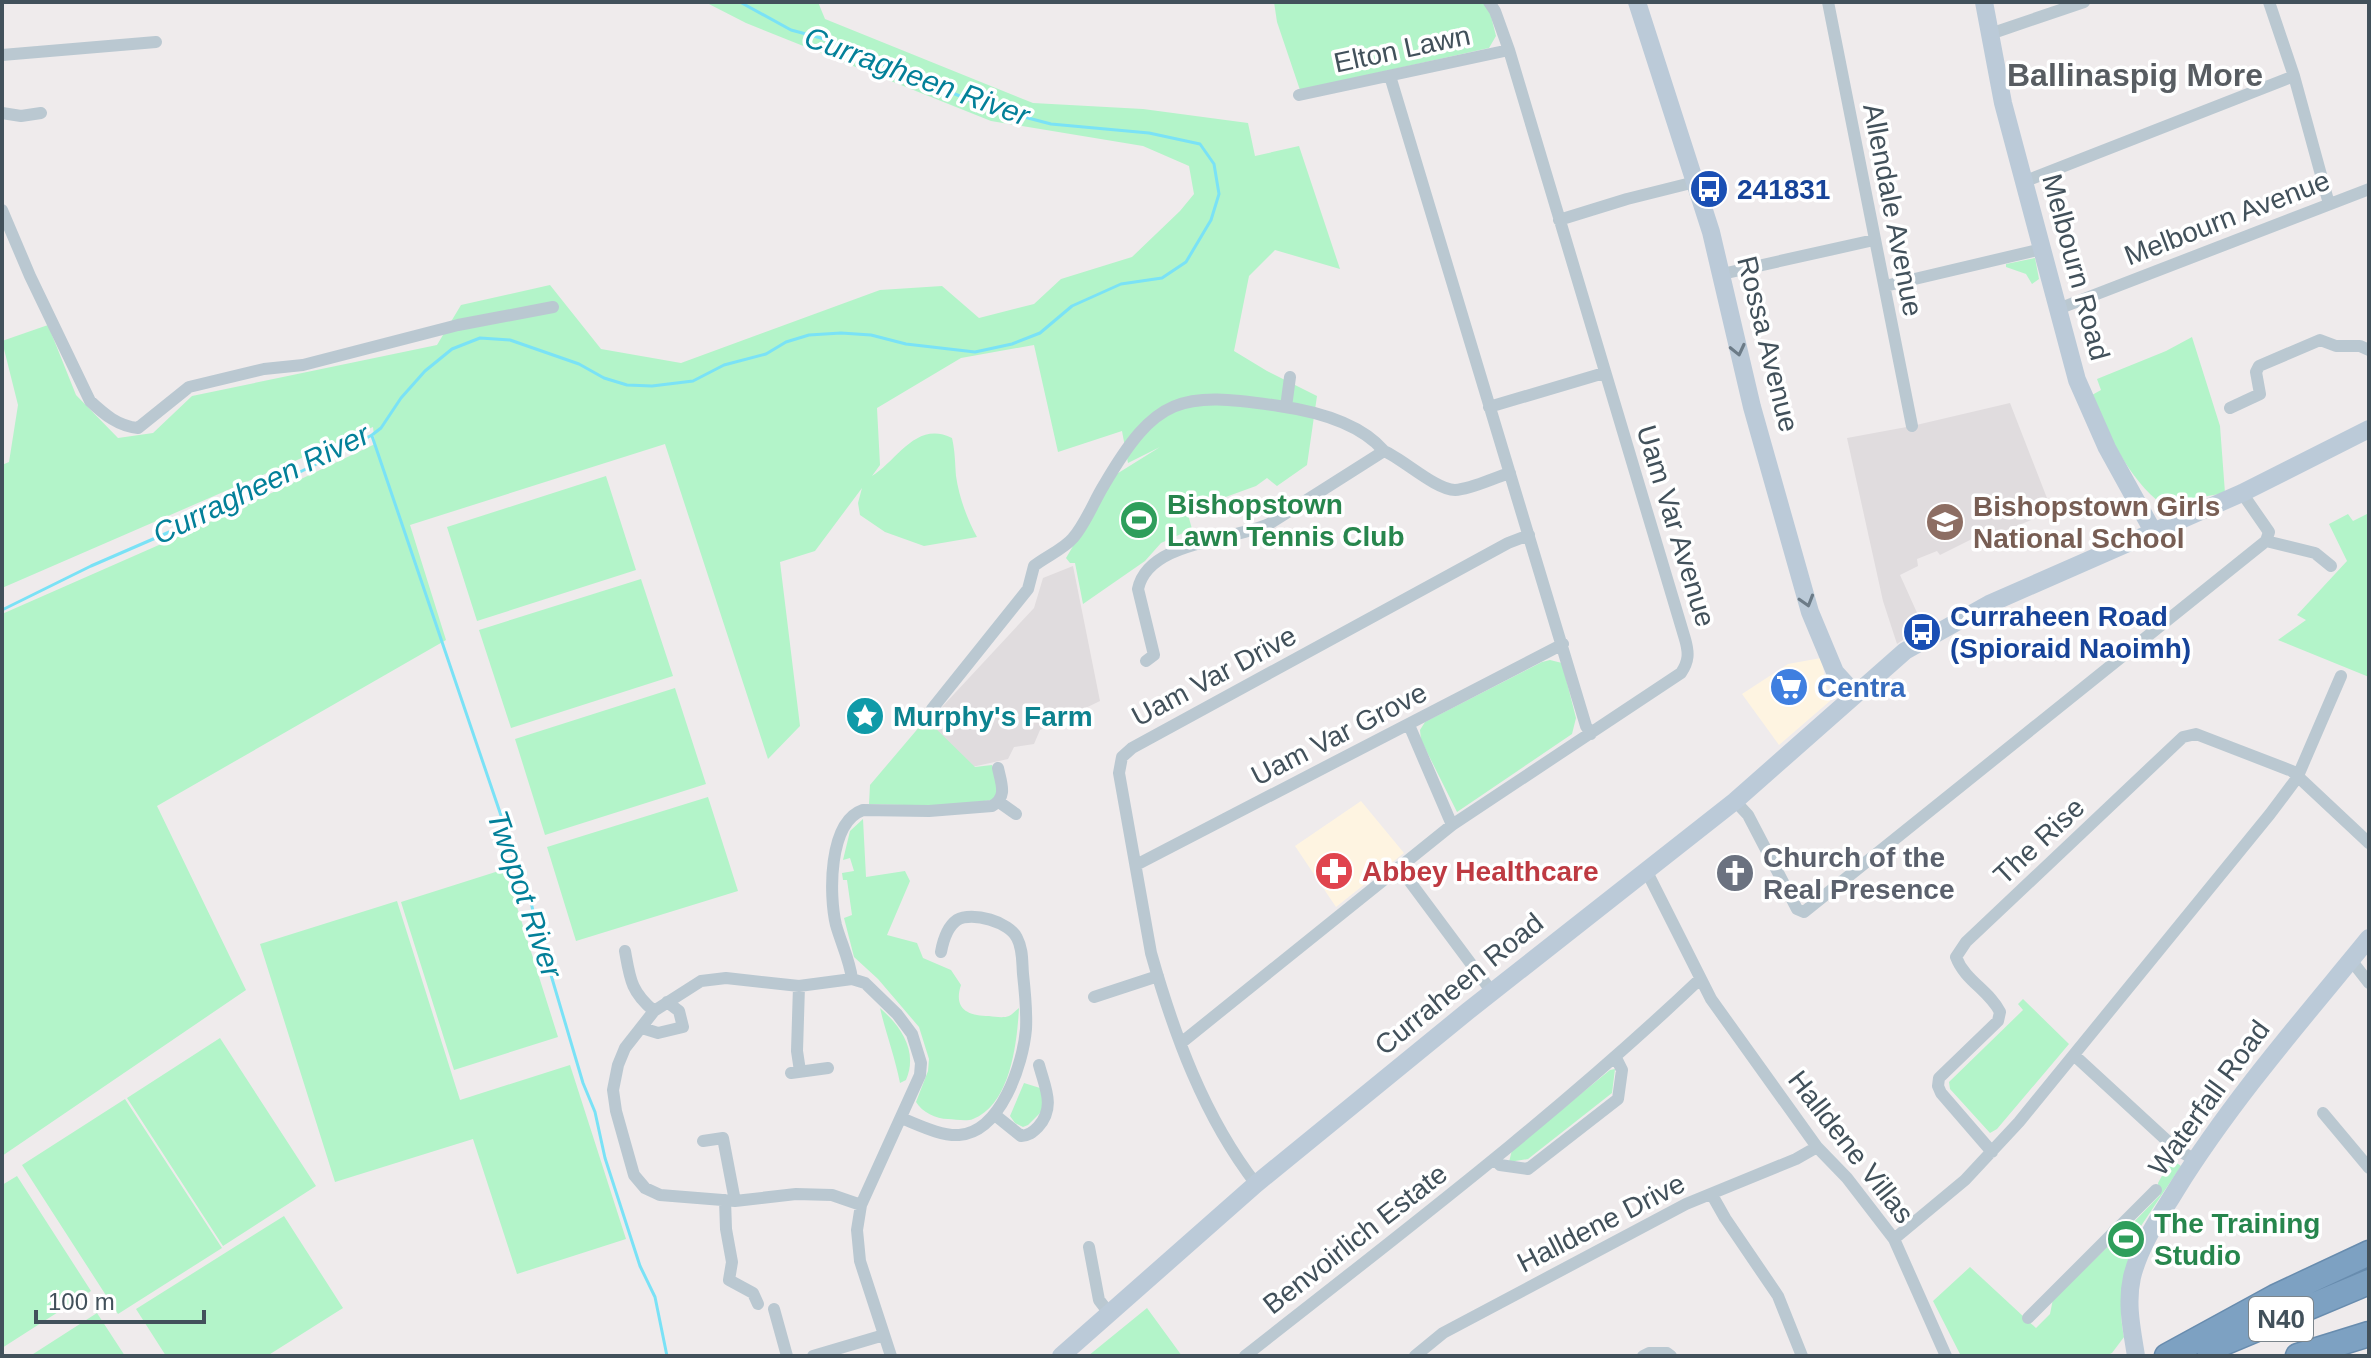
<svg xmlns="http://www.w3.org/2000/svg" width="2371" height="1358" viewBox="0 0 2371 1358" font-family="Arial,sans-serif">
	<rect width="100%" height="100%" fill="#efebec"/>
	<path fill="#fef4e1" d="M 1821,658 L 1830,701 L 1779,745 L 1742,694 L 1788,664 Z
		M 1361,801 L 1404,853 L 1336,907 L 1295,846 Z"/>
	<path fill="#e0dcde" d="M 2010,403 L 2052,511 L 1998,534 L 1974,538 L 1940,555 L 1937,551 L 1917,559 L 1918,566 L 1900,575 L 1923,626 L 1897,644 L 1883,601 L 1847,438 L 1912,426 Z
		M 1073,566 L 1100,701 L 1040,730 L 1034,744 L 1014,747 L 1008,759 L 972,767 L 928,722 L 1034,608 L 1043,578 Z"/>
	<path fill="#b3f4c9" d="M 705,2 L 818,2 L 825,19 L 1033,103 L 1143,109 L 1248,123 L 1255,156 L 1299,146 L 1340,269 L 1275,250 L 1249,276 L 1234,351 L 1267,371 L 1317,396 L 1307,465 L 1277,486 L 1267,478 L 1256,486 L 1187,511 L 1192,529 L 1161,543 L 1145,561 L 1083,604 L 1075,563 L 1070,563 L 1066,558 L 1115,475 L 1160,447 L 1128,463 L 1122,431 L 1058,452 L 1034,345 L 961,358 L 877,408 L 880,465 L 872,476 C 897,461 916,420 952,438 C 955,451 955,462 956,476 C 959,497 967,519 977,537 L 924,546 L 885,532 L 860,515 L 858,503 L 862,488 L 815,551 L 780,562 L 800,726 L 768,759 L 665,444 L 410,525 L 446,640 L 157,806 L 246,990 L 2,1156 L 2,614 L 193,530 L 375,444 L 373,427 L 2,588 L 2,465 L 9,462 L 18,405 L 2,341 L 48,325 L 76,395 L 118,438 L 153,433 L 192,396 L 437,345 L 461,305 L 550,285 L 601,349 L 681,363 L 880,290 L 942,286 L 979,318 L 1034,304 L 1061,279 L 1132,257 L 1180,211 L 1194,194 L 1189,166 L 1143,146 L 991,121 L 746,23 Z
		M 1274,2 L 1483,2 L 1490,12 L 1496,36 L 1489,48 L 1300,90 L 1277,22 Z
		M 2035,258 L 2039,279 L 2032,284 L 2026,274 L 2006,267 L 2006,264 Z
		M 2192,337 L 2220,426 L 2225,493 L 2162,504 C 2129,480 2107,432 2092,395 L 2101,390 L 2097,379 L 2166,351 Z
		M 606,476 L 636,570 L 477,621 L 447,527 Z
		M 2369,513 L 2369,677 L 2278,640 L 2306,620 L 2297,615 L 2347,561 L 2329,524 L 2348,514 L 2353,521 Z
		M 641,579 L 673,676 L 511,728 L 479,630 Z
		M 1550,660 L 1562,663 L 1576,718 L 1572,734 L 1457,812 L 1421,740 L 1420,730 L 1425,722 L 1542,662 Z
		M 675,688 L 706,784 L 545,835 L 515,739 Z
		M 926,719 L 975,767 L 992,765 L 999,790 L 993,800 L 939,806 L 869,804 L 870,785 Z
		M 708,797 L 738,891 L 576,941 L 547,847 Z
		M 863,819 L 866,877 L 905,871 L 910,881 L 887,935 L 917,943 L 923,958 L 951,970 L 961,985 C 953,1009 968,1016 989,1016 C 996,1017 1004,1018 1009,1016 C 1013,1014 1016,1010 1019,1008 C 1017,1042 1011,1104 973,1119 C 966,1122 955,1119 948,1119 C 936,1119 922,1112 916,1102 L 928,1071 L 929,1059 L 919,1027 L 878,979 L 854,957 L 844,918 L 852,915 L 847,880 L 843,880 L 842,873 L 854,871 L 850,858 L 843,860 L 850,831 Z
		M 505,869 L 558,1037 L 454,1070 L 401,902 Z
		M 397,901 L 460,1100 L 570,1065 L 626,1239 L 517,1274 L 473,1139 L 335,1182 L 260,944 Z
		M 2023,999 L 2069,1044 L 1997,1129 L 1990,1133 L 1950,1089 L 1949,1082 L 2023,1010 L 2018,1004 Z
		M 880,1008 C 902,1027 918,1052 906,1080 L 900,1083 C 895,1057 886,1034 880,1008 Z
		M 220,1038 L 316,1186 L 223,1246 L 127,1098 Z
		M 1615,1069 L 1612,1093 L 1528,1159 L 1509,1162 L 1512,1150 L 1610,1070 Z
		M 1024,1083 L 1040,1088 L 1042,1092 L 1042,1111 L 1028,1125 L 1023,1127 L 1015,1123 L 1010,1116 Z
		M 125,1099 L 222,1248 L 118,1314 L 22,1165 Z
		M 2171,1159 L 2181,1166 L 2135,1235 L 2128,1228 L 2160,1195 L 2158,1183 Z
		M 17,1176 L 91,1291 L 2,1348 L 2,1185 Z
		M 284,1216 L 343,1308 L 267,1356 L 166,1356 L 136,1309 Z
		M 2115,1240 L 2119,1240 L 2130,1247 C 2132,1261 2125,1277 2122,1291 C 2120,1307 2121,1322 2124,1337 L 2112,1353 L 2105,1356 L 1961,1356 L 1933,1301 L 1970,1267 L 2036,1328 L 2050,1314 L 2053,1299 Z
		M 1147,1308 L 1182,1356 L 1088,1356 Z
		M 97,1313 L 125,1356 L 30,1356 Z"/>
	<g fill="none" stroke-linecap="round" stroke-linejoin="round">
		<path stroke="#7ae2f6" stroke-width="3" d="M 372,436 L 509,839 L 515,866 L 528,887 L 535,921 L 583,1083 L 595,1112 L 605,1158 L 640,1266 L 655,1297 L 667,1356
			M 2,610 L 91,566 L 220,510 L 327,459 L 372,435 L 381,428 L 401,398 L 425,371 L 452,349 L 480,338 L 510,340 L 579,364 L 604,378 L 627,385 L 652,386 L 693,381 L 724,365 L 766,354 L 786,342 L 809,335 L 841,333 L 871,335 L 906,344 L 975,352 L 1012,344 L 1040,333 L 1072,306 L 1121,284 L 1162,278 L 1186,262 L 1211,220 L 1219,194 L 1214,164 L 1200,144 L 1149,133 L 1051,124 L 986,107 L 821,38 L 791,30 L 740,2"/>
		<defs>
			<path id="highway" d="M 2209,1349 L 2369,1282
				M 2167,1356 L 2275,1297 L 2369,1253
				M 2298,1356 L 2369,1334"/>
		</defs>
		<use href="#highway" stroke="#688cae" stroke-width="27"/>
		<path stroke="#bac8d1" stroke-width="12" d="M 1828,2 L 1912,426
			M 2269,2 L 2294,76 L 2329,204
			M 1990,34 L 2084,2
			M 2,55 L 156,42
			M 1390,76 L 1586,726 L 1591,734
			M 1299,95 L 1509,50 L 1495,11 L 1489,2
			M 2,113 L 21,116 L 41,113
			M 2023,182 L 2294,76
			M 2,210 L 30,276 L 90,401 C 105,415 118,426 138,428 L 189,387 L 264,369 L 303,365 L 458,325 L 553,307
			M 1559,220 L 1627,199 L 1695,182
			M 1722,274 L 1874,240
			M 1885,286 L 2042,249
			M 2058,309 L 2369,189
			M 1286,407 L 1290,377
			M 1489,407 L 1604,373
			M 2230,408 L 2260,394 L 2256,372 L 2259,366 L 2320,340 L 2336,346 L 2360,346 L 2369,350
			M 2266,541 L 2315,553 L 2331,566
			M 1146,661 L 1154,655 L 1138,589 C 1148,541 1231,541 1269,524 L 1384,451 C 1403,459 1436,490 1455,490 C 1472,489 1493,478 1510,473
			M 932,709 L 1028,589 L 1034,566 C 1045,557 1064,549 1073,538 C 1086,523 1094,501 1104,485 C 1156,396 1180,391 1279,406 C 1314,411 1360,423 1384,451
			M 1409,725 L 1452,825
			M 1735,801 L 1748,815 L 1797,909 L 1804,912 L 2266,541 L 2269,532 L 2242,493
			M 999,802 L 1016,814
			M 1136,865 L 1563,644
			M 1399,867 L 1492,992
			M 1646,870 L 1711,999 L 1817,1147 L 1847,1178 L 1894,1239 L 1946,1356
			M 625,951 C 630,979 631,992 654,1011
			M 2351,960 L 2369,983
			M 852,979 C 850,961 841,943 836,925 C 829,896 828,822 863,810 L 929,811 L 992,806 C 1008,797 1001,783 998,768
			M 799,986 L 797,1051 L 800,1071
			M 1094,997 L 1158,976
			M 642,1028 L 658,1033 L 683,1027 L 679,1011 L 667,1002
			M 1181,1043 L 1452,825 L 1681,673 C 1689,661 1689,653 1685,639 L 1509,50
			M 2075,1056 L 2175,1148 L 2195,1160
			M 791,1073 L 828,1068
			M 2323,1113 L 2369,1168
			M 995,1115 L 1021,1136 C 1029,1135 1032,1133 1038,1127 C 1056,1107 1045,1088 1039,1065
			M 901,1118 C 919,1125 940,1136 959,1135 C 1001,1132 1023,1064 1026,1029 C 1027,1010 1025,992 1023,974 C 1022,962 1023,949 1017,938 C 1010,922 972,911 957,920 C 947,927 943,941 941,952
			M 703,1141 L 723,1138 L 735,1201
			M 1992,1152 L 1941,1093 L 1938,1086 L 1939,1078 L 1998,1021 L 2000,1012 C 1989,990 1965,981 1956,957 L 1966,942 L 2183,737 L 2196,734 L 2292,771 L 2369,843
			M 1494,1159 L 1500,1165 L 1528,1169 L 1618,1099 L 1622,1070 L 1616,1058
			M 1256,1184 C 1204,1117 1174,1034 1151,953 L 1119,773 L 1122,757 L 1132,748 L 1508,543 L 1529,535
			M 1712,1195 L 1725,1218 L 1778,1296 L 1802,1356
			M 725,1200 L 726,1229 L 732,1262 L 729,1280 L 753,1293 L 758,1304
			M 861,1205 L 832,1195 L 796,1194 L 735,1201 L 660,1195 L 645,1188 L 634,1175 L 616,1111 L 613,1090 L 618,1065 L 625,1048 L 654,1011 L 701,981 L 726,978 L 799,986 L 852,979 L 865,983 L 897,1014 L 912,1034 L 921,1063 L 920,1075 L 861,1205 L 857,1230 L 860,1261 L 891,1356
			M 2114,1231 L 2141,1250
			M 1894,1239 L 1965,1180 L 2019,1122 L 2270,814 L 2297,778 L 2341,676
			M 1089,1247 L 1099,1300 L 1109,1313
			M 774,1309 L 787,1356
			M 2028,1318 L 2156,1190
			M 813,1356 L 884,1335
			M 1245,1356 C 1400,1234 1557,1115 1700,979
			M 1415,1356 L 1443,1333 L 1686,1204 L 1796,1159 L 1817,1147
			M 1643,1356 L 1649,1353 L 1667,1353 L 1671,1356"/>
		<path stroke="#bbcad8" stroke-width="18" d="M 1637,2 L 1711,232 L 1752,407 L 1810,612 L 1835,672 L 1855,694
			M 1984,2 L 2003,103 L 2077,380 L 2107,448 L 2154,533
			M 1061,1356 L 1256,1184 L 1468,1011 L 1735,801 L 1905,651 L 1989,604 L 2242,493 L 2369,429
			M 2136,1356 C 2132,1330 2126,1304 2132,1277 C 2140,1245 2159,1218 2176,1190 C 2232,1100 2302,1020 2369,938"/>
		<use href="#highway" stroke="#7da1c2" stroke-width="24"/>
	</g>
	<defs><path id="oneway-chevron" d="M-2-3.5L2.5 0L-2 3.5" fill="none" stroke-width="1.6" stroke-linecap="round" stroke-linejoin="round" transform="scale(2)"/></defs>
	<g stroke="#6c7b87">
		<use href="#oneway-chevron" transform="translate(1738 350) rotate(77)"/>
		<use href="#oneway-chevron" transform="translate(1807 601) rotate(73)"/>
	</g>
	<defs>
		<symbol id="bus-disc" viewBox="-11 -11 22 22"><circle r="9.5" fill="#1a4fb4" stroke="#fff"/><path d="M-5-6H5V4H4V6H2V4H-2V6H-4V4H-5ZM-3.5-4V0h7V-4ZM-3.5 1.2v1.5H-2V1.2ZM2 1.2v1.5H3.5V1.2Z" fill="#fff"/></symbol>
		<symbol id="stadium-disc" viewBox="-11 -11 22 22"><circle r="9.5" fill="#2e9e5b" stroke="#fff"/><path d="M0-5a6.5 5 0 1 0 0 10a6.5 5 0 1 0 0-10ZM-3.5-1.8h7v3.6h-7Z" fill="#fff"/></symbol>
		<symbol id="school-disc" viewBox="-11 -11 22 22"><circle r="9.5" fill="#8d6e63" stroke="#fff"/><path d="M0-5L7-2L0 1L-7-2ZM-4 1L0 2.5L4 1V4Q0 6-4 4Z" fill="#fff"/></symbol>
		<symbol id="supermarket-disc" viewBox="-11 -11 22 22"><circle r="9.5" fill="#3f7fe0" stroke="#fff"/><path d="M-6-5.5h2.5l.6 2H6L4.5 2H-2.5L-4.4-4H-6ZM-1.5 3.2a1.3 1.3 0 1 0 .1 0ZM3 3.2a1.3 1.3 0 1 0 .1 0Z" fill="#fff"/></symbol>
		<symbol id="sight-disc" viewBox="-11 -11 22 22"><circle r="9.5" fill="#0f9aa8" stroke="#fff"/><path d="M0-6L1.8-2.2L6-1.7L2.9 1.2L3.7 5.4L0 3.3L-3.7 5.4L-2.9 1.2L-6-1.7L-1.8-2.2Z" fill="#fff"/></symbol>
		<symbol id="pharmacy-disc" viewBox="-11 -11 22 22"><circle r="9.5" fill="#e0444e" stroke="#fff"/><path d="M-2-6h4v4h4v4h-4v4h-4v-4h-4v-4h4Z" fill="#fff"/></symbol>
		<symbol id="church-disc" viewBox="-11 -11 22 22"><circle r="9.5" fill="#6b7280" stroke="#fff"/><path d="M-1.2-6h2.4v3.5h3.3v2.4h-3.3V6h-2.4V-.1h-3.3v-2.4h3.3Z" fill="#fff"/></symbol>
	</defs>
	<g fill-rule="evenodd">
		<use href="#bus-disc" x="1687" y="167" width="44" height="44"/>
		<use href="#stadium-disc" x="1117" y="498" width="44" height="44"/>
		<use href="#school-disc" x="1923" y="500" width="44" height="44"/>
		<use href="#bus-disc" x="1900" y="610" width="44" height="44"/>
		<use href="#supermarket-disc" x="1767" y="665" width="44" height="44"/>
		<use href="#sight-disc" x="843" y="694" width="44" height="44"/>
		<use href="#pharmacy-disc" x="1312" y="849" width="44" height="44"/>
		<use href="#church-disc" x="1713" y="851" width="44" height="44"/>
		<use href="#stadium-disc" x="2104" y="1217" width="44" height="44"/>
	</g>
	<g text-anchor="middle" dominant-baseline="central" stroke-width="7" stroke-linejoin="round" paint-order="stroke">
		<rect fill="#fff" stroke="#7b858c" stroke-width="2" x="2249" y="1297" width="64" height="44" rx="6"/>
		<g font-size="26" font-weight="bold" fill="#42515b">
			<text x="2281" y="1319">N40</text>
		</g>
		<g font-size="28" fill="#42515b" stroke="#fff">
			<text transform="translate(1402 49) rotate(-12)">Elton Lawn</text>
			<text transform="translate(1893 210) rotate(79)">Allendale Avenue</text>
			<text transform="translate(2227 218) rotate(-21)">Melbourn Avenue</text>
			<text transform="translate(2076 267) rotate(75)">Melbourn Road</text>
			<text transform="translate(1768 344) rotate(76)">Rossa Avenue</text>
			<text transform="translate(1676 526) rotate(73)">Uam Var Avenue</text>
			<text transform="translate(1214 676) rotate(-28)">Uam Var Drive</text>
			<text transform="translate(1339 734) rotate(-27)">Uam Var Grove</text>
			<text transform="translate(2039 841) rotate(-43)">The Rise</text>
			<text transform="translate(1459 984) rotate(-39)">Curraheen Road</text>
			<text transform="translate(2209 1098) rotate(-54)">Waterfall Road</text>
			<text transform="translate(1851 1147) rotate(52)">Halldene Villas</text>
			<text transform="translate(1601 1223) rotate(-27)">Halldene Drive</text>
			<text transform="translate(1355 1239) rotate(-38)">Benvoirlich Estate</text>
		</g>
		<g font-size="28" font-weight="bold" fill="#164399" stroke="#fff" text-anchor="start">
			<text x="1737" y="189">241831</text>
			<text x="1950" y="616">Curraheen Road<tspan x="1950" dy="32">(Spioraid Naoimh)</tspan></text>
		</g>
		<g font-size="28" font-weight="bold" fill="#27864d" stroke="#fff" text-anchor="start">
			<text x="1167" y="504">Bishopstown<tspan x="1167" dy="32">Lawn Tennis Club</tspan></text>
			<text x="2154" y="1223">The Training<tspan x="2154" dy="32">Studio</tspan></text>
		</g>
		<g font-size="28" font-weight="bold" fill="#785e54" stroke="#fff" text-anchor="start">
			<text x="1973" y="506">Bishopstown Girls<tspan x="1973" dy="32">National School</tspan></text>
		</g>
		<g font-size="28" font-weight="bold" fill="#366cbe" stroke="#fff" text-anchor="start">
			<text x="1817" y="687">Centra</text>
		</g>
		<g font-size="28" font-weight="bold" fill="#0d838f" stroke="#fff" text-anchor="start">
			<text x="893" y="716">Murphy's Farm</text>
		</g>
		<g font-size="28" font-weight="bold" fill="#5b616d" stroke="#fff" text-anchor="start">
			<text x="1763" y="857">Church of the<tspan x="1763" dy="32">Real Presence</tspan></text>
		</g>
		<g font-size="28" font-weight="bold" fill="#be3a42" stroke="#fff" text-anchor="start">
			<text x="1362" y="871">Abbey Healthcare</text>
		</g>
		<g font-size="30" font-style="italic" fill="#038099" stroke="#fff">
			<text transform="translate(917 76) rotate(20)">Curragheen River</text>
			<text transform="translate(261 484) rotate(-26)">Curragheen River</text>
			<text transform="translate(525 894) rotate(71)">Twopot River</text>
		</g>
		<g font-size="32" font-weight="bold" fill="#585d62" stroke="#fff">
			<text x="2135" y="75">Ballinaspig More</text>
		</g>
	</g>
	<rect width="2371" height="1358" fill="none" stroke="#42515b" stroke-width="8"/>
	<path d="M36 1310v12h168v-12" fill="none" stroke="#42515b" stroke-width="4"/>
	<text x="48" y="1310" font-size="24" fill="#42515b" stroke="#ffffff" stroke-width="6" paint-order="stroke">100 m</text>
</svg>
